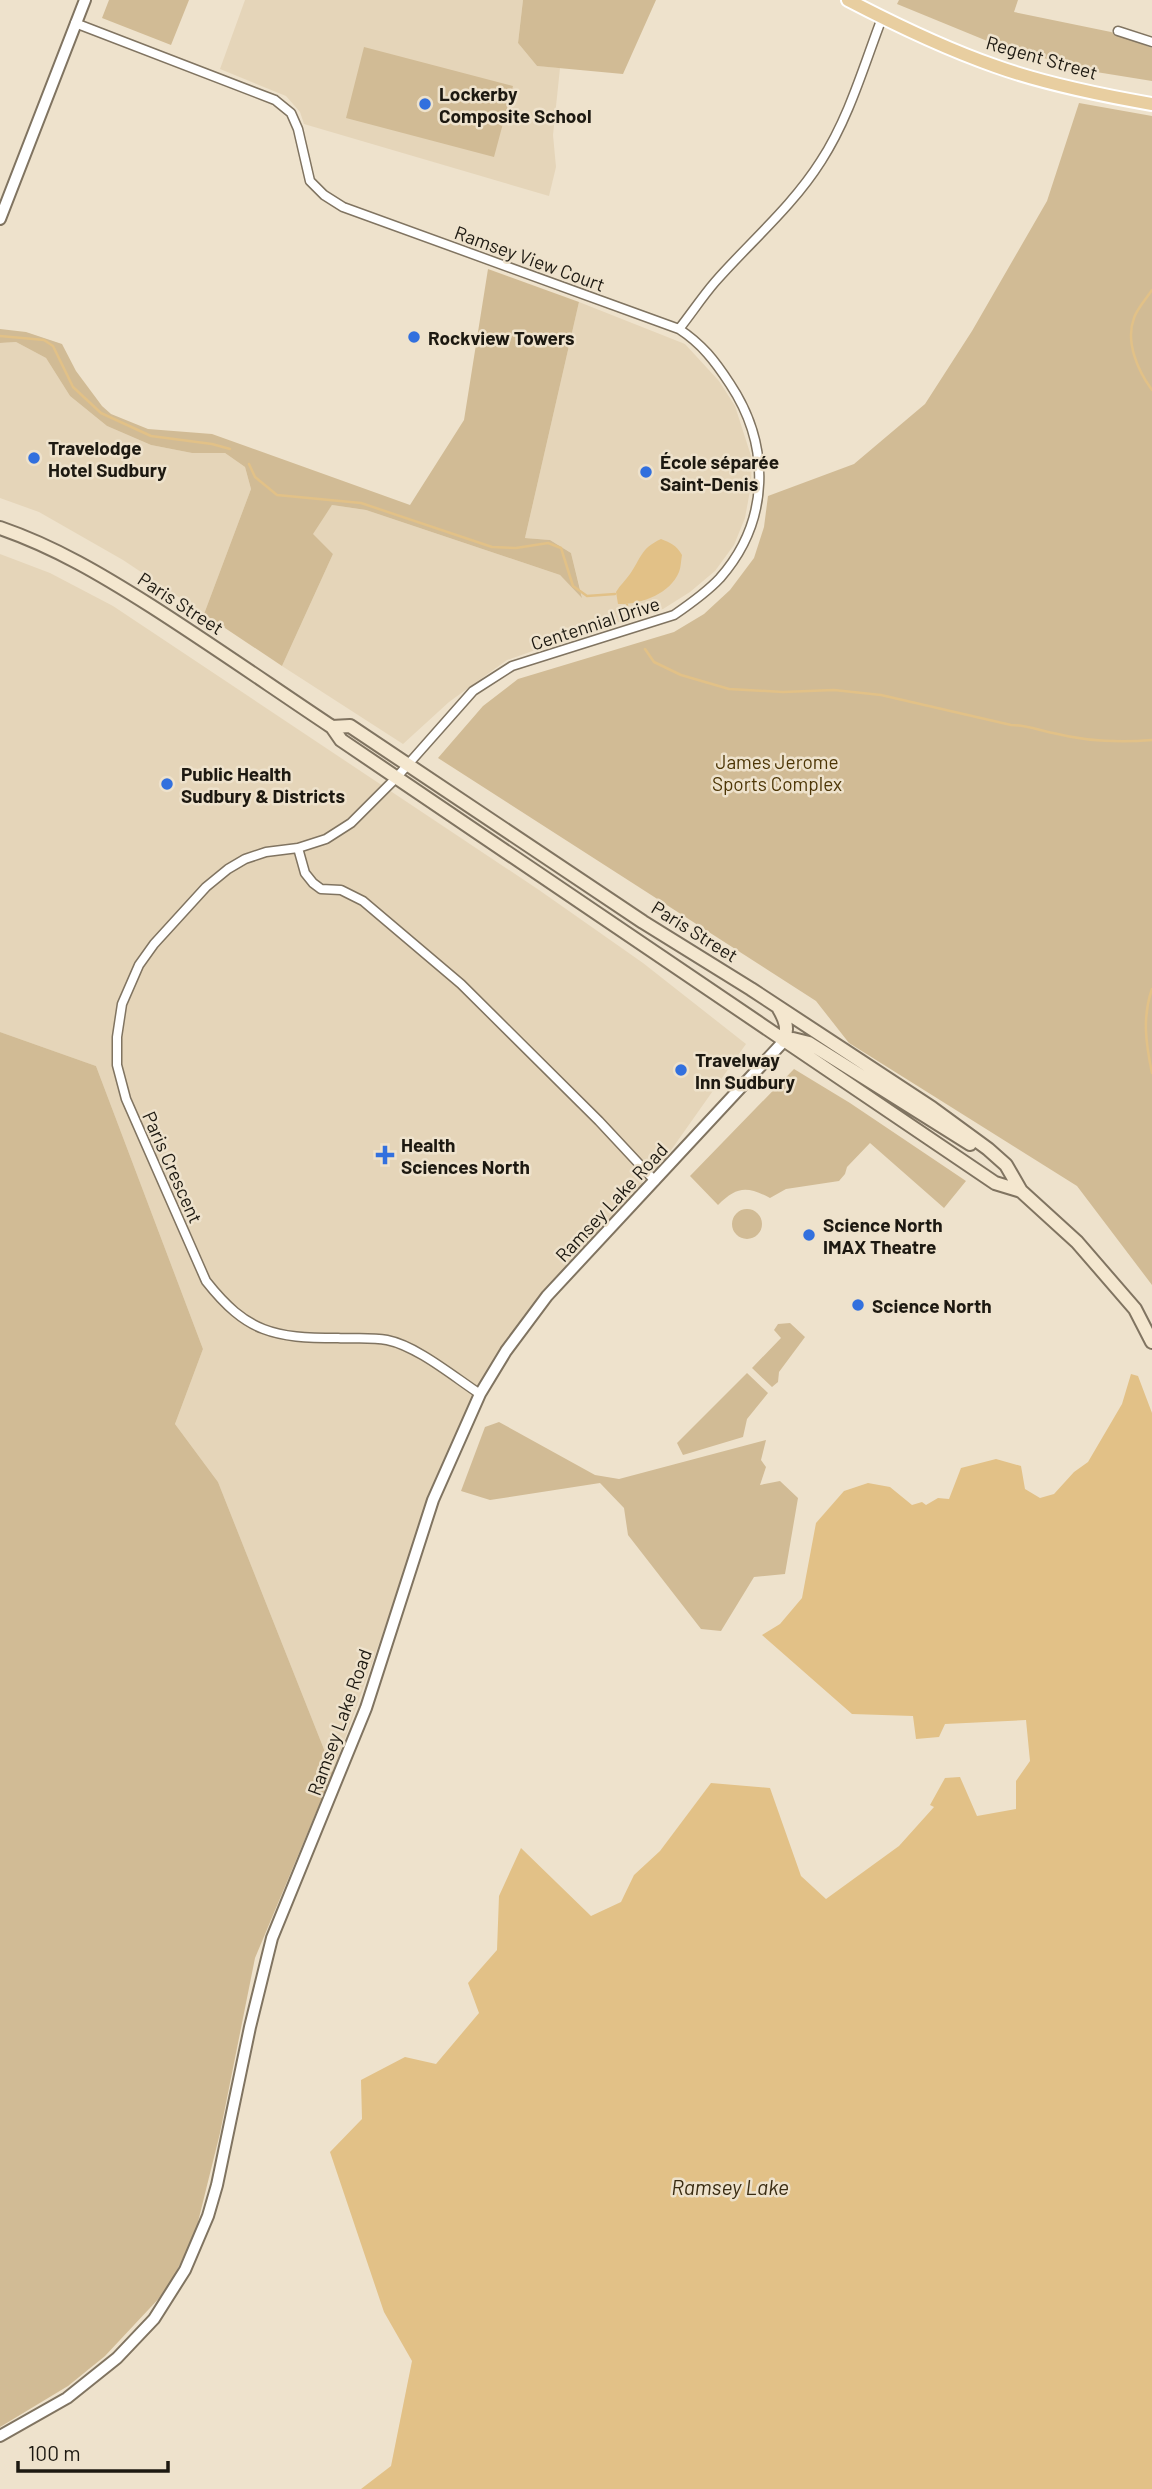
<svg xmlns="http://www.w3.org/2000/svg" width="1152" height="2489" viewBox="0 0 1152 2489" font-family="Barlow,sans-serif">
	<rect width="100%" height="100%" fill="#eee2cc"/>
	<path fill="#e5d5b9" d="M 245,0 L 523,0 L 518,43 L 537,66 L 560,68 L 553,135 L 556,167 L 549,196 L 304,124 L 300,112 L 286,96 L 220,69 Z
		M 579,302 L 685,344 L 719,381 L 735,406 L 752,459 L 751,485 L 745,518 L 734,545 L 715,571 L 690,592 L 663,609 L 589,631 L 507,660 L 449,702 L 403,744 L 282,666 L 333,554 L 312,534 L 332,505 L 366,510 L 560,575 L 582,597 L 571,553 L 550,540 L 525,538 Z
		M 16,342 L 46,358 L 70,396 L 107,426 L 151,445 L 192,453 L 225,453 L 245,467 L 251,489 L 204,614 L 123,560 L 39,512 L 0,498 L 0,343 Z
		M 0,554 L 50,573 L 113,606 L 539,890 L 643,963 L 746,1044 L 657,1170 L 542,1293 L 506,1351 L 431,1499 L 333,1772 L 218,1482 L 175,1424 L 203,1349 L 96,1066 L 0,1032 Z"/>
	<path fill="#d1bb95" d="M 109,0 L 189,0 L 171,45 L 102,18 Z
		M 523,0 L 656,0 L 623,74 L 537,66 L 518,43 Z
		M 899,0 L 1018,0 L 1014,12 L 1111,32 L 1152,48 L 1152,81 L 1090,71 L 997,45 L 897,4 Z
		M 364,47 L 513,86 L 494,157 L 346,118 Z
		M 1079,103 L 1152,116 L 1152,1285 L 1077,1186 L 849,1043 L 816,1001 L 438,758 L 483,706 L 518,679 L 674,632 L 704,614 L 730,590 L 754,558 L 764,527 L 768,496 L 854,464 L 925,404 L 972,331 L 1047,201 Z
		M 488,269 L 579,302 L 525,538 L 550,540 L 571,553 L 582,598 L 560,575 L 366,510 L 332,505 L 313,534 L 333,554 L 282,666 L 204,614 L 251,489 L 245,467 L 225,453 L 192,453 L 151,445 L 107,426 L 70,396 L 46,358 L 16,342 L 0,343 L 0,329 L 26,332 L 62,344 L 76,371 L 102,406 L 111,414 L 148,429 L 212,434 L 410,505 L 464,420 Z
		M 0,1032 L 96,1066 L 203,1349 L 175,1424 L 218,1482 L 333,1772 L 255,1958 L 220,2133 L 195,2234 L 175,2274 L 164,2293 L 105,2356 L 68,2386 L 0,2427 Z
		M 794,1069 L 850,1103 L 966,1181 L 944,1208 L 870,1143 L 847,1167 L 845,1174 L 839,1181 L 786,1189 L 770,1198 C 747,1186 737,1186 718,1205 L 690,1176 Z
		M732 1224a15 15 0 1 1 30 0a15 15 0 1 1-30 0Z
		M 790,1323 L 805,1337 L 779,1372 L 778,1382 L 772,1387 L 752,1368 L 781,1338 L 774,1330 L 778,1324 Z
		M 747,1373 L 768,1393 L 747,1419 L 743,1437 L 683,1455 L 677,1443 Z
		M 499,1422 L 595,1475 L 619,1479 L 766,1440 L 761,1460 L 766,1467 L 760,1485 L 780,1481 L 798,1498 L 785,1574 L 754,1577 L 721,1631 L 701,1629 L 628,1535 L 624,1508 L 600,1483 L 490,1500 L 461,1491 L 485,1427 Z"/>
	<path fill="#e2c187" d="M 661,539 C 671,543 676,545 682,555 C 681,560 681,567 679,572 C 670,594 640,605 618,604 L 616,592 C 620,585 626,580 630,574 C 642,557 640,549 661,539 Z
		M 1131,1374 L 1138,1376 L 1152,1413 L 1152,2489 L 361,2489 L 391,2466 L 412,2361 L 384,2312 L 330,2152 L 362,2119 L 361,2080 L 405,2057 L 436,2064 L 479,2013 L 468,1983 L 497,1950 L 499,1896 L 521,1848 L 591,1916 L 621,1902 L 634,1875 L 660,1851 L 711,1783 L 770,1788 L 801,1876 L 826,1899 L 899,1846 L 934,1807 L 930,1805 L 945,1778 L 960,1777 L 977,1816 L 1016,1809 L 1016,1781 L 1030,1761 L 1026,1720 L 945,1724 L 939,1737 L 916,1739 L 913,1716 L 852,1714 L 762,1635 L 780,1624 L 802,1598 L 816,1523 L 844,1491 L 868,1483 L 890,1487 L 912,1505 L 922,1502 L 926,1505 L 938,1498 L 949,1499 L 961,1468 L 996,1459 L 1021,1466 L 1025,1489 L 1040,1498 L 1054,1494 L 1074,1472 L 1088,1462 L 1122,1404 Z"/>
	<g fill="none" stroke-linecap="round" stroke-linejoin="round">
		<path stroke="#e2c187" stroke-width="2.5" d="M 1152,290 C 1146,299 1137,309 1134,318 C 1125,342 1138,371 1152,390
			M 0,336 L 44,340 L 53,346 L 73,387 L 101,413 L 151,436 L 212,444 L 230,449
			M 249,464 L 255,477 L 277,495 L 361,503 L 492,547 L 516,548 L 548,543 L 561,548 L 573,586 L 587,596 L 615,594
			M 627,610 L 627,605
			M 645,649 L 654,662 L 681,675 L 729,689 L 783,692 L 834,690 L 881,695 L 1011,725 C 1027,725 1038,730 1053,733 C 1085,741 1119,743 1152,740
			M 1152,989 C 1142,1017 1146,1044 1152,1073"/>
		<defs>
			<path id="minor" d="M 75,23 L 275,100 L 291,113 L 298,129 L 310,181 L 324,195 L 343,207 L 679,329 C 702,344 715,361 730,384 C 771,446 770,521 720,578 C 707,592 690,604 674,615 L 512,666 L 473,691 L 396,778 L 351,823 L 326,839 L 298,848 L 266,852 L 245,859 L 228,869 L 206,887 L 154,944 L 139,965 L 122,1004 L 117,1037 L 117,1065 L 126,1099 L 206,1281 C 247,1333 274,1338 338,1338 C 354,1339 371,1337 387,1340 C 417,1346 454,1377 480,1394
				M 1118,31 L 1152,42
				M 679,329 C 691,314 702,297 715,282 C 750,242 792,207 821,161 C 849,118 864,65 882,18
				M 298,848 L 305,873 L 313,883 L 321,889 L 341,890 L 363,901 L 461,984 L 599,1121 L 655,1181"/>
			<path id="tertiary" d="M 0,219 L 85,0
				M 0,2436 L 67,2398 L 117,2358 L 154,2319 L 185,2270 L 208,2216 L 217,2185 L 250,2027 L 272,1938 L 366,1708 L 433,1500 L 480,1394 L 506,1351 L 547,1296 L 784,1041"/>
			<path id="secondary" d="M 0,528 C 55,547 102,575 151,606 C 212,645 272,687 332,727 L 341,740 L 995,1183 L 1021,1191
				M 332,727 L 350,726 L 643,922 L 751,989 L 932,1108 L 988,1149 L 1006,1165 L 1021,1191 L 1077,1242 L 1135,1309 L 1152,1342
				M 779,1009 C 786,1021 788,1028 784,1041
				M 784,1041 L 793,1039 L 809,1043 L 970,1144"/>
			<path id="primary" d="M 848,0 C 894,24 946,49 995,66 C 1045,84 1100,95 1152,104"/>
		</defs>
		<use href="#minor" stroke="#807461" stroke-width="11"/>
		<use href="#tertiary" stroke="#807461" stroke-width="14"/>
		<use href="#secondary" stroke="#807461" stroke-width="16"/>
		<use href="#primary" stroke="#fff" stroke-width="16"/>
		<use href="#minor" stroke="#fff" stroke-width="8"/>
		<use href="#tertiary" stroke="#fff" stroke-width="10"/>
		<use href="#secondary" stroke="#f4e7cf" stroke-width="12"/>
		<use href="#primary" stroke="#e8cea0" stroke-width="12"/>
	</g>
	<g fill="#3270de" stroke="#eee2cc" stroke-width="2.5">
		<circle cx="425" cy="104" r="7"/>
		<circle cx="414" cy="337" r="7"/>
		<circle cx="34" cy="458" r="7"/>
		<circle cx="646" cy="472" r="7"/>
		<circle cx="167" cy="784" r="7"/>
		<circle cx="681" cy="1070" r="7"/>
		<path d="M381.5 1144.5h7v7h7v7h-7v7h-7v-7h-7v-7h7z"/>
		<circle cx="809" cy="1235" r="7"/>
		<circle cx="858" cy="1305" r="7"/>
	</g>
	<g text-anchor="middle" dominant-baseline="central" stroke-width="5" stroke-linejoin="round" paint-order="stroke">
		<g font-size="19" fill="#1d1911" stroke="#eee2cc">
			<text transform="translate(1042 57) rotate(16)">Regent Street</text>
			<text transform="translate(530 258) rotate(20)">Ramsey View Court</text>
			<text transform="translate(181 603) rotate(33)">Paris Street</text>
			<text transform="translate(595 623) rotate(-18)">Centennial Drive</text>
			<text transform="translate(695 931) rotate(32)">Paris Street</text>
			<text transform="translate(173 1167) rotate(66)">Paris Crescent</text>
			<text transform="translate(611 1202) rotate(-47)">Ramsey Lake Road</text>
			<text transform="translate(339 1722) rotate(-70)">Ramsey Lake Road</text>
		</g>
		<g font-size="19" font-weight="bold" fill="#1d1911" stroke="#eee2cc" text-anchor="start">
			<text x="439" y="93">Lockerby<tspan x="439" dy="22">Composite School</tspan></text>
			<text x="428" y="337">Rockview Towers</text>
			<text x="48" y="447">Travelodge<tspan x="48" dy="22">Hotel Sudbury</tspan></text>
			<text x="660" y="461">École séparée<tspan x="660" dy="22">Saint-Denis</tspan></text>
			<text x="181" y="773">Public Health<tspan x="181" dy="22">Sudbury &amp; Districts</tspan></text>
			<text x="695" y="1059">Travelway<tspan x="695" dy="22">Inn Sudbury</tspan></text>
			<text x="401" y="1144">Health<tspan x="401" dy="22">Sciences North</tspan></text>
			<text x="823" y="1224">Science North<tspan x="823" dy="22">IMAX Theatre</tspan></text>
			<text x="872" y="1305">Science North</text>
		</g>
		<g font-size="19" fill="#4d3606" stroke="#eee2cc">
			<text x="777" y="761">James Jerome<tspan x="777" dy="22">Sports Complex</tspan></text>
		</g>
		<g font-size="21" font-style="italic" fill="#3a2c12" stroke="#eee2cc">
			<text x="730" y="2186">Ramsey Lake</text>
		</g>
	</g>
	<path d="M18 2461v10h150v-10" fill="none" stroke="#1d1911" stroke-width="3.5"/>
	<text x="28" y="2461" font-size="21" fill="#1d1911" stroke="#eee2cc" stroke-width="5" paint-order="stroke">100 m</text>
</svg>
